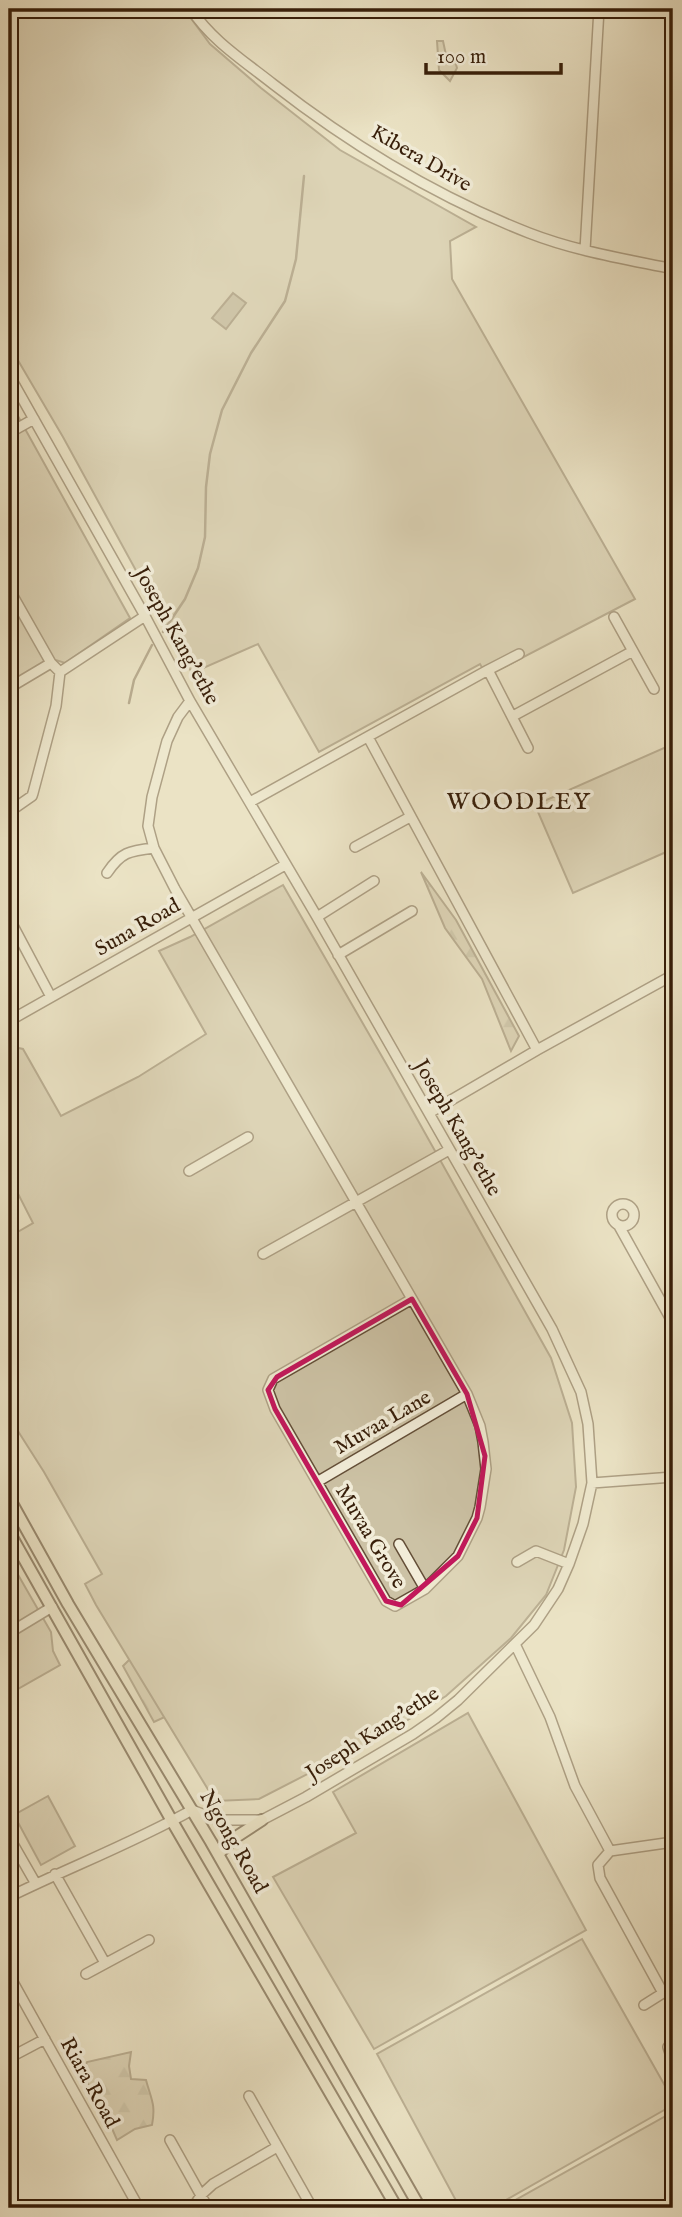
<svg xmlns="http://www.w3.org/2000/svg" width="682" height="2217" viewBox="0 0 682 2217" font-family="'IM FELL English',serif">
	<defs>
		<pattern id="grass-tufts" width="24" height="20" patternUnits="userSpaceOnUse" patternTransform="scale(1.75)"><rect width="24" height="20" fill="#ccc2a5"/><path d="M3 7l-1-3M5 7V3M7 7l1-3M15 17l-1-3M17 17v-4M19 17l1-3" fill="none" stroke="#b0a68d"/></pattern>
		<pattern id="forest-firs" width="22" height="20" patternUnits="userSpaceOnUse" patternTransform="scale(1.75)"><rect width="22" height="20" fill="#ccc2a5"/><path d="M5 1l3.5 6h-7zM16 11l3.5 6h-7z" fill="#b0a68d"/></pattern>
	</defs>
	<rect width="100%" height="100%" fill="#ebe3c5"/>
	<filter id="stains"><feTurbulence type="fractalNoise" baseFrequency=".00286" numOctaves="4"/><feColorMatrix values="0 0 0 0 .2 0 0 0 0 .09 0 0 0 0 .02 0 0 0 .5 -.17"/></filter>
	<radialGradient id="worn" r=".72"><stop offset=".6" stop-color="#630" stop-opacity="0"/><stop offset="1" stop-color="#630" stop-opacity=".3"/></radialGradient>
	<path fill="url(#grass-tufts)" stroke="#827057" stroke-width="2" d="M 437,41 L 443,41 L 446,55 L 453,55 L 457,68 L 450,81 L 439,70 Z"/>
	<path fill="url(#forest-firs)" stroke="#827057" stroke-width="2" d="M 421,872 L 456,920 L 519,1036 L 511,1051 L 482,979 L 445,928 Z
		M 133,1656 L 169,1715 L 154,1722 L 123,1666 Z
		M 131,2052 L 129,2066 L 131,2079 L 146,2080 C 151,2099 156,2104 152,2125 L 135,2129 L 117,2140 L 104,2110 L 92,2092 L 83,2073 L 87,2062 Z"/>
	<path fill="#ccc2a5" stroke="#827057" stroke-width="2" d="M 9,9 L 184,9 L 210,44 L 261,88 L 340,150 L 476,227 L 450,241 L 452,279 L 635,599 L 487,676 L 480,664 L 319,752 L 258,644 L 192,673 L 63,437 L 9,345 Z
		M 9,400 L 130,618 L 65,663 L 56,660 L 9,689 Z
		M 673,744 L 673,849 L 573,893 L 535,805 Z
		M 283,885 L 388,1067 L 551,1358 L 572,1423 L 576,1487 L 564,1550 L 546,1595 L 511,1638 L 446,1696 L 387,1733 L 259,1799 L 215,1801 L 96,1605 L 85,1584 L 102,1574 L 44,1472 L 9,1417 L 9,1237 L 33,1223 L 9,1176 L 9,1046 L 23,1049 L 61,1116 L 138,1077 L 206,1034 L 159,951 L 190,937 Z
		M 9,1559 L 51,1632 L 53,1651 L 60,1665 L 9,1694 Z
		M 468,1713 L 586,1930 L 374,2049 L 273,1877 L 356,1833 L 333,1792 Z
		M 48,1796 L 75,1846 L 41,1865 L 14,1815 Z
		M 582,1939 L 673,2100 L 673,2105 L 492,2208 L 460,2208 L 377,2054 Z
		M 673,2112 L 673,2208 L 501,2208 Z"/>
	<path fill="#aea085" stroke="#7e6c53" stroke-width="2" d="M 233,293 L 246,303 L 226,329 L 212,318 Z"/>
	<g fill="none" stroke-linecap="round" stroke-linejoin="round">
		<path stroke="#7e6c53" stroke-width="2.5" d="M 163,632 L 185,599 L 198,568 L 205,537 L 206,487 L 210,454 L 222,410 L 251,353 L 285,301 L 296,259 L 304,176
			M 129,703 L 134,680 L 152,645"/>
		<defs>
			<path id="minor" d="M 191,9 C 211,40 244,61 273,84 C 350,144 437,197 529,233 C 575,251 625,259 673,269
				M 585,250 L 599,9
				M 9,375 L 145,616 L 190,701 L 317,917 L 552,1329 L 581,1392 L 588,1424 L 592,1483 L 583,1524 L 569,1564 L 558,1589 L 534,1625 L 458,1700 L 436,1718 L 413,1734 L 306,1797 L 262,1820 L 218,1820 L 192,1810 C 133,1843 70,1867 9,1897
				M 9,433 L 34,419
				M 9,589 L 51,663 L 60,672 L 56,706 L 33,793 L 32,796 L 9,812
				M 614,617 L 654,689
				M 488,670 L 519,654
				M 60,672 L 145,616
				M 9,688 L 51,663
				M 190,701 L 178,717 L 167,741 L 152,797 L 148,826 L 154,848 L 175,889 L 467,1394 L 480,1426 L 483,1442 L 486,1469 L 480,1507 L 477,1518 L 458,1556 L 425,1589 L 395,1606 L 386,1601 L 275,1409 L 268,1390 L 273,1379 L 412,1299
				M 513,716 L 633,651
				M 368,737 L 537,1050
				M 250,802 L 488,670 L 528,748
				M 355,847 L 410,817
				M 107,873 C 121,852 129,851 154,848
				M 317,917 L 374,881
				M 9,918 L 51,997
				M 338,955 L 412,911
				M 9,1021 L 285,865
				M 429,1113 L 537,1050 L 673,975
				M 189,1171 L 248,1137
				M612 1215a11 11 0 1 1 22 0a11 11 0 1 1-22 0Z
				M 619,1226 L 673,1323
				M 263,1254 L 449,1150
				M 317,1482 L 467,1394
				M 592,1483 L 673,1477
				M 399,1544 L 425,1589
				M 517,1562 L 536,1551 L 569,1564
				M 9,1633 L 52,1607
				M 515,1644 L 550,1717 L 575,1786 L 610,1851 L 673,1842
				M 9,1837 L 36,1884
				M 610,1851 L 598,1865 L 600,1878 L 663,1993 L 644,2005
				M 55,1874 L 105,1963
				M 86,1974 L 149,1940
				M 9,1975 L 139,2208
				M 663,1993 L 673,1987
				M 673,2042 L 668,2047 L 673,2062
				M 9,2058 L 45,2039
				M 249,2096 L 310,2204
				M 170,2140 L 208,2208
				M 193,2208 L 201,2195 L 213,2184 L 277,2147"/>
			<path id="major" d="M 9,1498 L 68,1604 L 211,1842 L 420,2208
				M 9,1532 L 172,1821 L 397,2208
				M 218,1854 L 236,1837 L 262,1820"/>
		</defs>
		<use href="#minor" stroke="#644f38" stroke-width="12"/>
		<use href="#major" stroke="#371e09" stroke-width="14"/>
		<use href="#minor" stroke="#f2edd9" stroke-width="9"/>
		<use href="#major" stroke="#ebe3c5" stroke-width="10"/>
	</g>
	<path d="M0 0H682V2217H0ZM 412,1299 L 467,1394 L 485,1456 L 477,1518 L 458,1556 L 401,1605 L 386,1601 L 275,1409 L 268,1390 L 277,1377 Z" fill="#ebe3c5" fill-opacity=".55" fill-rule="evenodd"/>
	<path fill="none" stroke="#c2185b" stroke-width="5" stroke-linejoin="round" d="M 412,1299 L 467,1394 L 485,1456 L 477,1518 L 458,1556 L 401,1605 L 386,1601 L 275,1409 L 268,1390 L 277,1377 Z"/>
	<g text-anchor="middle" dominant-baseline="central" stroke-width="7" stroke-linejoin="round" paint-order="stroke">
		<g font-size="21" fill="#371e09" stroke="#f2edd9">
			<text transform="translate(421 159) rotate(30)">Kibera Drive</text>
			<text transform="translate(176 636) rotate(61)">Joseph Kang'ethe</text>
			<text transform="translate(138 928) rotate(-30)">Suna Road</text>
			<text transform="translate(457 1128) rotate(60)">Joseph Kang'ethe</text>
			<text transform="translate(383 1423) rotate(-30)">Muvaa Lane</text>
			<text transform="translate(370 1537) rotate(59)">Muvaa Grove</text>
			<text transform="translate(373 1734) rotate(-33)">Joseph Kang'ethe</text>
			<text transform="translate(233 1842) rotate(60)">Ngong Road</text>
			<text transform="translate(89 2083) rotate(61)">Riara Road</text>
		</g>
		<g font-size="24" letter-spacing="2" fill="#371e09" stroke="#f2edd9">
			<text x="519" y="802">WOODLEY</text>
		</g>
	</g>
	<rect width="682" height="2217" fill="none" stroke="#ebe3c5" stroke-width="35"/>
	<rect x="10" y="10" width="661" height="2196" fill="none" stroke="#371e09" stroke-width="3.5"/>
	<rect x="18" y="18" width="647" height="2182" fill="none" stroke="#371e09" stroke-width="2"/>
	<path d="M426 63v10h135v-10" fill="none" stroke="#371e09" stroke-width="3.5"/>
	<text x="437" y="63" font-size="21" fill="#371e09" stroke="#f2edd9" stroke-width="5" paint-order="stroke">100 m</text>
	<rect width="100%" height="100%" filter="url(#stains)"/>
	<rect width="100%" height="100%" fill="url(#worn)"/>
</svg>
